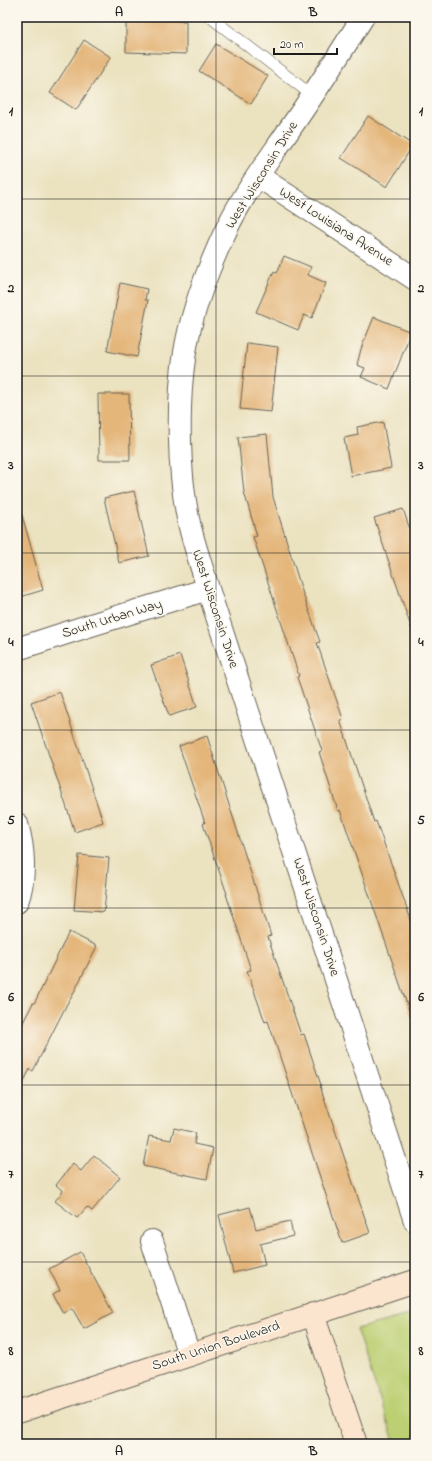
<svg xmlns="http://www.w3.org/2000/svg" width="432" height="1461" viewBox="0 0 432 1461" font-family="'Indie Flower',sans-serif">
	<rect width="100%" height="100%" fill="#fbf7ec"/>
	<filter id="ink" filterUnits="userSpaceOnUse"><feTurbulence type="fractalNoise" baseFrequency=".025" numOctaves="2"/><feDisplacementMap in="SourceGraphic" scale="8" xChannelSelector="R" yChannelSelector="G"/><feConvolveMatrix kernelMatrix="1 2 1 2 8 2 1 2 1" color-interpolation-filters="sRGB"/></filter>
	<filter id="wash" filterUnits="userSpaceOnUse"><feTurbulence type="fractalNoise" baseFrequency=".012" numOctaves="4" result="noise"/><feDisplacementMap in="SourceGraphic" scale="16" xChannelSelector="R" yChannelSelector="G"/><feGaussianBlur stdDeviation="0.9" result="paint"/><feColorMatrix in="noise" values="0 0 0 0 0 0 0 0 0 0 0 0 0 0 0 0 0 1.4 0 .05"/><feComposite in="paint" operator="in"/></filter>
	<g filter="url(#wash)">
		<rect width="100%" height="100%" fill="#ebe2c0"/>
		<path fill="#bccf72" stroke="#6c7647" d="M 415,1313 L 415,1444 L 395,1444 L 356,1329 Z"/>
		<g id="blocks">
			<path fill="#e4b67a" d="M 126,20 L 186,21 L 186,54 L 126,52 Z
				M 84,40 L 111,57 L 76,110 L 50,93 Z
				M 216,44 L 268,76 L 251,104 L 199,71 Z
				M 368,116 L 413,145 L 387,187 L 341,158 Z
				M 284,256 L 311,267 L 308,275 L 326,283 L 312,318 L 304,315 L 298,330 L 256,312 L 274,271 L 277,273 Z
				M 120,283 L 147,289 L 145,300 L 148,300 L 137,357 L 107,351 Z
				M 374,317 L 411,332 L 389,389 L 361,377 L 365,368 L 357,365 L 361,349 Z
				M 247,343 L 278,347 L 271,412 L 240,409 Z
				M 98,394 L 129,394 L 130,460 L 99,460 Z
				M 383,422 L 391,468 L 351,476 L 344,438 L 358,435 L 357,427 Z
				M 267,434 L 273,497 L 302,591 L 320,642 L 317,643 L 343,719 L 340,720 L 374,822 L 376,821 L 415,931 L 415,1018 L 412,1019 L 340,810 L 338,811 L 319,752 L 322,751 L 297,677 L 299,676 L 253,537 L 257,536 L 244,492 L 238,437 Z
				M 134,491 L 149,556 L 119,563 L 104,498 Z
				M 403,509 L 415,544 L 415,630 L 412,630 L 374,518 Z
				M 22,515 L 43,590 L 17,598 L 17,516 Z
				M 180,655 L 197,707 L 169,716 L 151,665 Z
				M 60,692 L 103,822 L 75,832 L 31,702 Z
				M 207,736 L 271,936 L 268,937 L 301,1035 L 304,1034 L 321,1085 L 320,1086 L 370,1233 L 342,1243 L 268,1021 L 265,1022 L 247,971 L 251,970 L 226,894 L 227,894 L 203,824 L 205,823 L 179,746 Z
				M 79,855 L 109,858 L 104,912 L 74,910 Z
				M 69,932 L 97,946 L 70,1000 L 69,1000 L 33,1071 L 30,1069 L 17,1095 L 17,1034 L 33,1003 L 34,1004 Z
				M 174,1128 L 196,1133 L 194,1144 L 213,1148 L 207,1179 L 143,1166 L 149,1136 L 171,1140 Z
				M 94,1155 L 120,1177 L 92,1211 L 87,1207 L 77,1218 L 55,1201 L 63,1191 L 56,1185 L 73,1164 L 81,1171 Z
				M 250,1207 L 256,1229 L 290,1221 L 293,1236 L 260,1244 L 265,1265 L 233,1273 L 219,1215 Z
				M 80,1252 L 113,1313 L 84,1329 L 72,1308 L 63,1313 L 53,1294 L 60,1290 L 49,1269 Z"/>
		</g>
	</g>
	<g filter="url(#ink)">
		<use href="#blocks" fill-opacity="0" stroke="#646155" stroke-width="1"/>
		<g fill="none" stroke-linecap="round" stroke-linejoin="round">
			<defs>
				<path id="lane" d="M 210,17 L 313,96"/>
				<path id="street" d="M 363,17 C 339,55 315,93 289,130 C 268,161 244,193 227,228 C 209,266 192,309 185,352 C 177,402 178,473 189,523 C 194,545 202,567 208,589 L 415,1221
					M 258,176 L 415,279
					M 17,649 L 91,625 L 208,589
					M 17,824 C 24,848 26,878 17,902
					M 152,1241 L 189,1355"/>
				<path id="secondary" d="M 313,1314 L 356,1444
					M 17,1412 L 415,1281"/>
			</defs>
			<use href="#lane" stroke="#646155" stroke-width="12"/>
			<use href="#street" stroke="#646155" stroke-width="24"/>
			<use href="#secondary" stroke="#646155" stroke-width="24"/>
			<use href="#lane" stroke="#fff" stroke-width="11"/>
			<use href="#street" stroke="#fff" stroke-width="22"/>
			<use href="#secondary" stroke="#fbe5cf" stroke-width="22"/>
		</g>
	</g>
	<path fill="none" stroke="#1c1c1c" stroke-width="1" stroke-opacity="0.55" d="M 216,17 L 216,1444M 17,199 L 415,199M 17,376 L 415,376M 17,553 L 415,553M 17,730 L 415,730M 17,908 L 415,908M 17,1085 L 415,1085M 17,1262 L 415,1262"/>
	<g text-anchor="middle" dominant-baseline="central" stroke-width="3" stroke-linejoin="round" paint-order="stroke">
		<g font-size="14" fill="#1c1c1c" stroke="#fbf7ec">
			<text transform="translate(262 175) rotate(-58)">West Wisconsin Drive</text>
			<text transform="translate(336 227) rotate(33)">West Louisiana Avenue</text>
			<text transform="translate(215 609) rotate(72)">West Wisconsin Drive</text>
			<text transform="translate(112 619) rotate(-17)">South Urban Way</text>
			<text transform="translate(316 917) rotate(72)">West Wisconsin Drive</text>
			<text transform="translate(216 1346) rotate(-18)">South Union Boulevard</text>
		</g>
	</g>
	<rect width="432" height="1461" fill="none" stroke="#fbf7ec" stroke-width="44"/>
	<path d="M274 48v6h63v-6" fill="none" stroke="#1c1c1c" stroke-width="2"/>
	<text x="280" y="48" font-size="12" fill="#1c1c1c" stroke="#fbf7ec" stroke-width="3" paint-order="stroke">20 m</text>
	<rect x="22" y="22" width="388" height="1417" fill="none" stroke="#1c1c1c" stroke-width="1.5"/>
	<g font-size="13" text-anchor="middle" font-weight="bold" fill="#1c1c1c">
		<text x="119" y="16">A</text>
		<text x="313" y="16">B</text>
		<text x="11" y="115">1</text>
		<text x="421" y="115">1</text>
		<text x="11" y="292">2</text>
		<text x="421" y="292">2</text>
		<text x="11" y="469">3</text>
		<text x="421" y="469">3</text>
		<text x="11" y="646">4</text>
		<text x="421" y="646">4</text>
		<text x="11" y="824">5</text>
		<text x="421" y="824">5</text>
		<text x="11" y="1001">6</text>
		<text x="421" y="1001">6</text>
		<text x="11" y="1178">7</text>
		<text x="421" y="1178">7</text>
		<text x="11" y="1355">8</text>
		<text x="421" y="1355">8</text>
		<text x="119" y="1455">A</text>
		<text x="313" y="1455">B</text>
	</g>
</svg>
